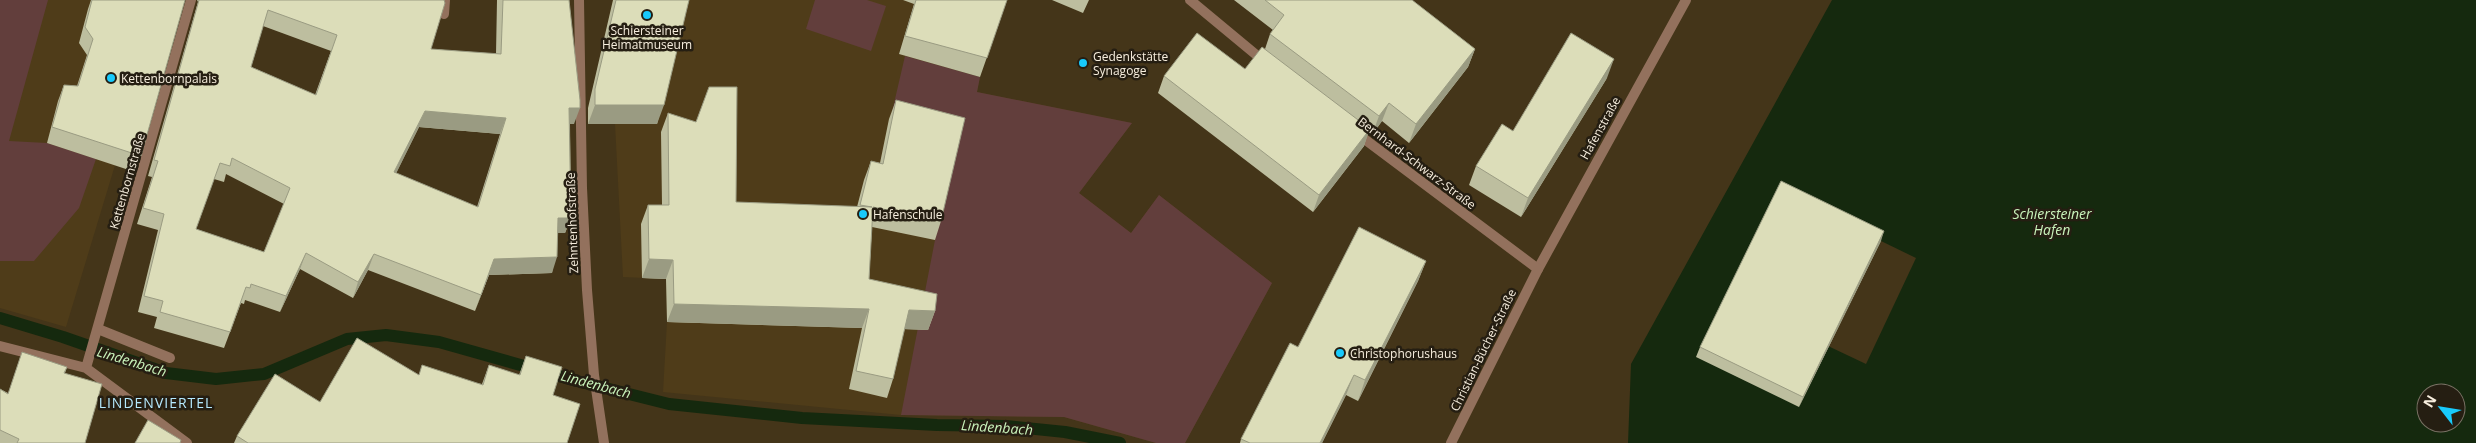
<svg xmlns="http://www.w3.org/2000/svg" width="2476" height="443" viewBox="0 0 2476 443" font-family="'Open Sans',sans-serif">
	<rect width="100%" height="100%" fill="#443519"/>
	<path fill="#4f3c19" d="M 0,0 L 165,0 L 66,327 L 0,308 Z
		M 613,0 L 915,0 L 899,53 L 980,77 L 977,92 L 1132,123 L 1079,193 L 1131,233 L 1159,195 L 1272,283 L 1185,443 L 1156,443 L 1064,417 L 901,415 L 663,392 L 667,322 L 666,279 L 623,277 L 615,124 L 604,124 L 606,30 Z"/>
	<path fill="#623e3c" d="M 0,0 L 48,0 L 9,141 L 47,143 L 96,159 L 79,208 L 34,261 L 0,261 Z
		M 815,0 L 867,0 L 886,6 L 871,51 L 806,29 Z
		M 905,56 L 980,77 L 977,92 L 1132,123 L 1079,193 L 1131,233 L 1159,195 L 1272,283 L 1185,443 L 1156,443 L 1064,417 L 901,415 L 935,240 L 958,137 L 947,124 L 892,112 Z"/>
	<path fill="#15290e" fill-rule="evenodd" d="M 1832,0 L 2476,0 L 2476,443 L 1628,443 L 1631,364 ZM 2426,393 L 2456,393 L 2456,423 L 2426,423 Z"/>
	<path fill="#443519" d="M 1881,241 L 1916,258 L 1866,364 L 1828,346 Z"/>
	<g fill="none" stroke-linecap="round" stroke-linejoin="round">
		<path stroke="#15290e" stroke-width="12" d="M 0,318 L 63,337 L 166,373 L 216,379 L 264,374 L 347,339 L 386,335 L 439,342 L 577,381 L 669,404 L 802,418 L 937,425 L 1006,426 L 1065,432 L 1120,443"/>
		<path stroke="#93715d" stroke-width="10" d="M 98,329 L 170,358"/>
		<path stroke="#93715d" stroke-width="10" d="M 1538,269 L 1686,0"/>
		<path stroke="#93715d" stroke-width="10" d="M 579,0 L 582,188 L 587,290 L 594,375 L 604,443
			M 1190,0 L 1266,63
			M 444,14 L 445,0
			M 1355,132 L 1538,269 L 1451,443
			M 0,346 L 86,368 L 187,443
			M 86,368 L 191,0"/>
	</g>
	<path fill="#bdbe9f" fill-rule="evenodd" d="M 91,0 L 185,0 L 141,156 L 135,172 L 47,143 L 58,101 L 64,85 L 77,86 L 87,55 L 79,43 L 88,9 Z
		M 197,0 L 444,0 L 431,49 L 496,54 L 497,0 L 569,0 L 574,124 L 570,124 L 571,218 L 565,233 L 558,233 L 552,273 L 489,275 L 475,311 L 368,270 L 353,298 L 300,269 L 280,312 L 245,300 L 244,304 L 241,303 L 224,348 L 154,328 L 157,317 L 138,312 L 158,230 L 137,224 L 152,177 L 148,176 L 198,2 ZM 263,26 L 331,51 L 315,95 L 251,67 ZM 419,127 L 500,134 L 477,207 L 396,173 ZM 226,174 L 284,204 L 264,252 L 196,229 L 214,179 L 224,182 Z
		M 613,0 L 689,0 L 657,124 L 588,124 L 588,108 Z
		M 903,0 L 1007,0 L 980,77 L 899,54 L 914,4 Z
		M 1052,0 L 1089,0 L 1083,13 Z
		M 1234,0 L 1413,0 L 1413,1 L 1475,49 L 1468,67 L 1409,143 L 1382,121 L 1372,135 L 1368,132 L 1364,146 L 1313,212 L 1158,93 L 1164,76 L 1245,69 L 1265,49 L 1270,34 L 1273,30 Z
		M 1607,78 L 1521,217 L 1469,185 L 1476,166 L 1513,131 Z
		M 896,100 L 941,221 L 935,240 L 872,227 L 869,279 L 935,311 L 928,330 L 904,329 L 893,379 L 887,398 L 849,389 L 862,328 L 667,322 L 666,279 L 642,278 L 641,224 L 648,205 L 662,205 L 661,132 L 668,113 L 736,202 L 857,207 L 864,180 L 871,161 L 880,163 L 889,119 Z
		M 1881,241 L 1799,407 L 1696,357 L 1700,347 Z
		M 1426,261 L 1418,281 L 1358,401 L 1346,395 L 1322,443 L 1240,443 L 1241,439 L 1298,347 Z
		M 526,356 L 553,395 L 567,443 L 234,443 L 237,436 L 320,402 L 419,375 L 482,384 L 489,365 L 519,375 Z
		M 67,367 L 65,373 L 85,443 L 0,443 L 0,389 L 8,393 Z"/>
	<path fill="#9a9b82" d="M 1475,49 L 1468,67 L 1409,143 L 1416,124 Z
		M 1614,59 L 1607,78 L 1521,217 L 1528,198 Z
		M 1389,103 L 1382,121 L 1372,135 L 1379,116 Z
		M 595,105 L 664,105 L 657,124 L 588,124 Z
		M 569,108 L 580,108 L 574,124 L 564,124 Z
		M 425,111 L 506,118 L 500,134 L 419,127 L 389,188 L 394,172 Z
		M 1370,129 L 1364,146 L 1313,212 L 1319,195 Z
		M 558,218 L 571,218 L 565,233 L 552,233 Z
		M 1884,231 L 1881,241 L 1799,407 L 1803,397 Z
		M 306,253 L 300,269 L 280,312 L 286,296 Z
		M 374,254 L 368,270 L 353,298 L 358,282 Z
		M 557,257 L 552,273 L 489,275 L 475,311 L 494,259 Z
		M 649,259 L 673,260 L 666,279 L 642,278 Z
		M 1426,261 L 1418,281 L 1358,401 L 1365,380 Z
		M 674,304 L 869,309 L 862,328 L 667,322 Z
		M 909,310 L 935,311 L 928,330 L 902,329 Z
		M 1354,375 L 1346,395 L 1322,443 L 1320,443 Z"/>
	<path fill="#dcddb9" stroke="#9a9b82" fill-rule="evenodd" d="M 92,0 L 185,0 L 141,156 L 52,127 L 64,85 L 78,86 L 93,39 L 85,27 Z
		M 199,0 L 444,0 L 445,3 L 431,49 L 501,54 L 503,0 L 569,0 L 580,100 L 580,108 L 569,108 L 571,218 L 558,218 L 557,257 L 494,259 L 481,295 L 374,254 L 358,282 L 306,253 L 286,296 L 251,284 L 250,288 L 246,287 L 230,332 L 160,312 L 163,301 L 144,296 L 164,214 L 143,208 L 158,161 L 154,160 ZM 268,10 L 337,35 L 316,95 L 251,67 ZM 425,111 L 506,118 L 478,207 L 394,172 ZM 232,158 L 290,188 L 264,252 L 196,229 L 220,163 L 230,166 Z
		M 616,0 L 689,0 L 664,105 L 595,105 L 595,89 Z
		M 916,0 L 1007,0 L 987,58 L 905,36 Z
		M 1265,0 L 1412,0 L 1475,49 L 1416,124 L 1389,103 L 1379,116 L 1270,34 L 1284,15 Z
		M 1197,33 L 1245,69 L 1262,47 L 1370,129 L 1319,195 L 1164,76 Z
		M 1571,33 L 1614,59 L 1528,198 L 1476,166 L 1502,124 L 1513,131 Z
		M 709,87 L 737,87 L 736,202 L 872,207 L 860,205 L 871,161 L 883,164 L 896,100 L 965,118 L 941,221 L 873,207 L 869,279 L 937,294 L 935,311 L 909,310 L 893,379 L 856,371 L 869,309 L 674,304 L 673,260 L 649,259 L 648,205 L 669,205 L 668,113 L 696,122 Z
		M 1781,181 L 1884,231 L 1803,397 L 1700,347 Z
		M 1359,227 L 1426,261 L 1365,380 L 1354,375 L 1320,443 L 1250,443 L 1241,439 L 1290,343 L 1298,347 Z
		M 357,338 L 419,375 L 422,365 L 483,385 L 489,365 L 520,375 L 526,356 L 562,367 L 553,395 L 580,404 L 567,443 L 248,443 L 237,436 L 275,374 L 320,402 Z
		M 22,352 L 67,367 L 64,373 L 102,384 L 85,443 L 17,443 L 19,439 L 0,430 L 0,389 L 8,394 Z
		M 148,420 L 181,440 L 180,443 L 135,443 Z"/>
	<g fill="#18cafc" stroke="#251e12" stroke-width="2">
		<circle cx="647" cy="15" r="5"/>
		<circle cx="1083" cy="63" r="5"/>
		<circle cx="111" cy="78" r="5"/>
		<circle cx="863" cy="214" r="5"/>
		<circle cx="1340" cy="353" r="5"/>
	</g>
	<g text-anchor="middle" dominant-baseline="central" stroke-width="5" stroke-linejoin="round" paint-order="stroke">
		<g font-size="12" fill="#f7eede" stroke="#251e12" text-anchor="start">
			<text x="647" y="30" text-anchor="middle">Schiersteiner<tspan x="647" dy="14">Heimatmuseum</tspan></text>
			<text x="1093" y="56">Gedenkstätte<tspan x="1093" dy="14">Synagoge</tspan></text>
			<text x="121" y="78">Kettenbornpalais</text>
			<text x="873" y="214">Hafenschule</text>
			<text x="1350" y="353">Christophorushaus</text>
		</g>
		<g font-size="12" fill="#f7eede" stroke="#251e12">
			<text transform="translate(1600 128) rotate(-61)">Hafenstraße</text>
			<text transform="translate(1417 163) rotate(37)">Bernhard-Schwarz-Straße</text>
			<text transform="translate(127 181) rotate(-74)">Kettenbornstraße</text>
			<text transform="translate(572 223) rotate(-92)">Zehntenhofstraße</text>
			<text transform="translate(1483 350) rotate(-64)">Christian-Bücher-Straße</text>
		</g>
		<g font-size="14" font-style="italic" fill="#c9f3bb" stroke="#251e12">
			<text x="2052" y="213">Schiersteiner<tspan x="2052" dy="16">Hafen</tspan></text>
			<text transform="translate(132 361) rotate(17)">Lindenbach</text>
			<text transform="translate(596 384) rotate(15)">Lindenbach</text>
			<text transform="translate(997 427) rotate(4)">Lindenbach</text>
		</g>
		<g font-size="14" letter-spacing="1" fill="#b5e9fe" stroke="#251e12">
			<text x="156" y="402">LINDENVIERTEL</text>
		</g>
	</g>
	<g transform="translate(2441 408) rotate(301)"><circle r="24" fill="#251e12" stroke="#797164"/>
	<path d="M0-4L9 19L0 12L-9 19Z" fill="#18cafc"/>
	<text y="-8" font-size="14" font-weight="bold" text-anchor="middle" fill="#f7eede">N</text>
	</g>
</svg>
